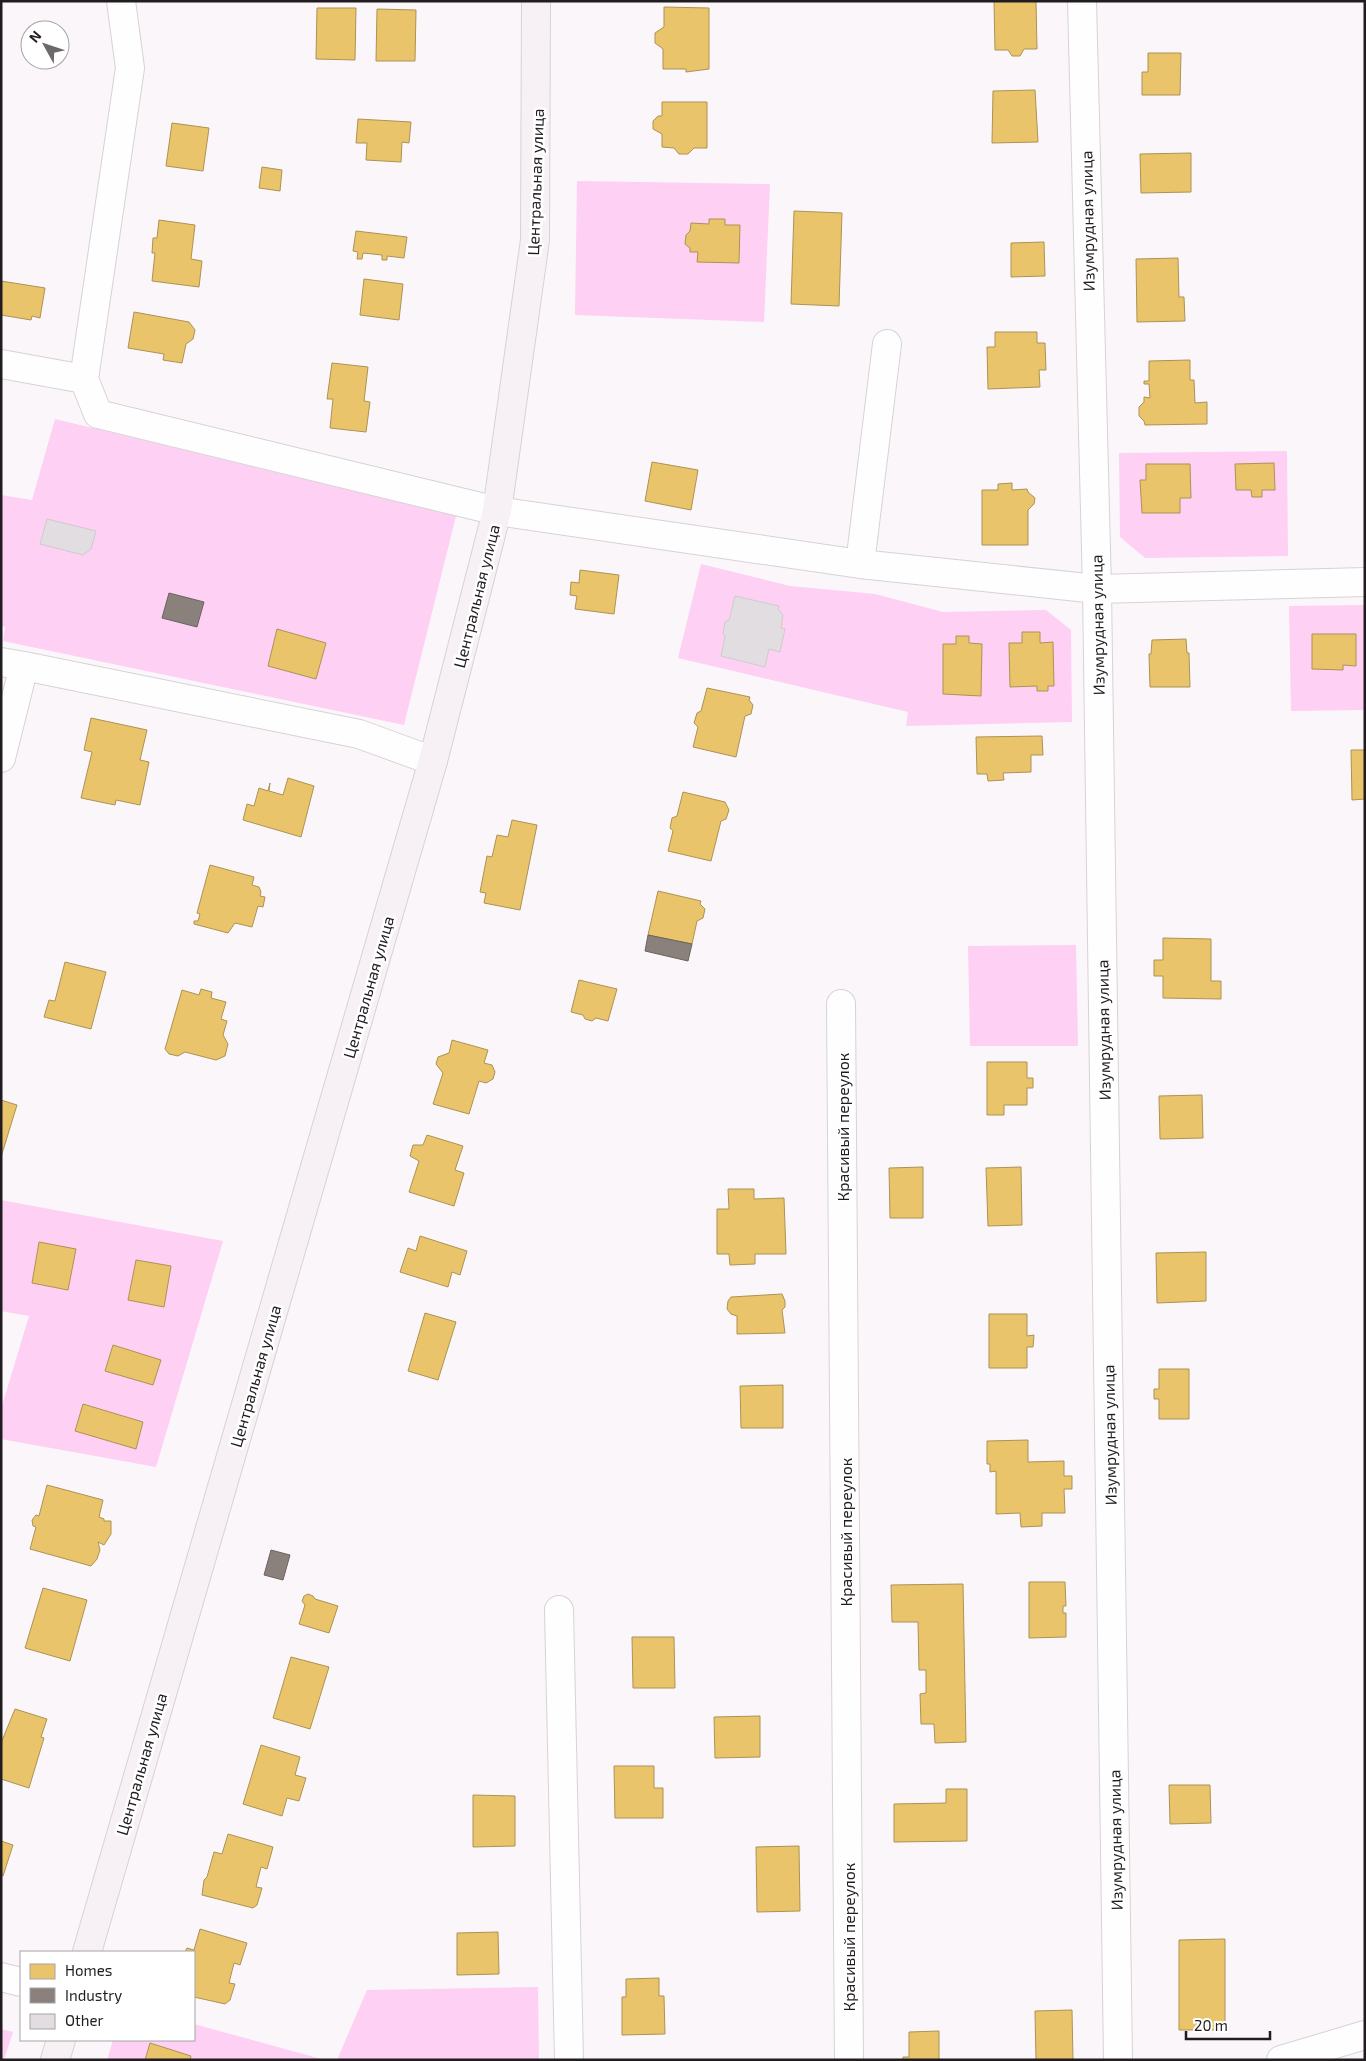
<svg xmlns="http://www.w3.org/2000/svg" width="1366" height="2061" viewBox="0 0 1366 2061" font-family="'Exo 2',sans-serif">
	<rect width="100%" height="100%" fill="#fbf6fa"/>
	<path fill="#fdd0f4" d="M 577,181 L 770,184 L 764,322 L 575,315 Z
		M 55,419 L 456,516 L 404,725 L 3,641 L 5,627 L 1,626 L 1,495 L 32,500 Z
		M 1287,451 L 1288,556 L 1145,558 L 1120,537 L 1119,453 Z
		M 701,564 L 790,586 L 875,594 L 943,612 L 1046,610 L 1071,630 L 1072,722 L 906,726 L 908,712 L 678,658 Z
		M 1365,605 L 1365,710 L 1291,711 L 1289,606 Z
		M 1076,945 L 1078,1046 L 970,1046 L 968,946 Z
		M 1,1200 L 223,1241 L 156,1467 L 1,1439 L 1,1409 L 29,1316 L 1,1311 Z
		M 538,1987 L 539,2060 L 337,2060 L 367,1990 Z
		M 194,2024 L 325,2060 L 107,2060 L 113,2040 L 194,2040 Z
		M 1,2029 L 13,2032 L 4,2060 L 1,2060 Z"/>
	<path fill="#e9c46a" stroke="#ad9254" d="M 994,1 L 1036,1 L 1037,49 L 1024,49 L 1020,56 L 1012,56 L 1008,50 L 995,50 Z
		M 664,7 L 709,8 L 709,69 L 686,72 L 686,69 L 663,69 L 663,49 L 655,43 L 655,33 L 664,27 Z
		M 317,8 L 356,8 L 355,60 L 316,59 Z
		M 377,9 L 416,10 L 415,61 L 376,61 Z
		M 1148,53 L 1181,53 L 1180,95 L 1142,95 L 1142,72 L 1148,72 Z
		M 1035,90 L 1038,142 L 992,143 L 993,91 Z
		M 662,102 L 707,102 L 707,148 L 694,148 L 688,154 L 679,154 L 674,148 L 662,147 L 662,134 L 653,129 L 653,121 L 658,116 L 662,116 Z
		M 358,119 L 411,122 L 409,143 L 402,142 L 401,162 L 366,160 L 367,143 L 356,143 Z
		M 172,123 L 209,128 L 203,171 L 166,166 Z
		M 1191,153 L 1191,192 L 1141,193 L 1140,154 Z
		M 262,167 L 282,170 L 280,191 L 259,188 Z
		M 794,211 L 842,213 L 839,306 L 791,304 Z
		M 709,219 L 725,219 L 725,225 L 740,225 L 739,263 L 697,262 L 698,252 L 690,252 L 690,248 L 685,244 L 686,235 L 690,231 L 691,223 L 709,224 Z
		M 159,220 L 195,225 L 191,259 L 202,261 L 199,287 L 152,281 L 155,253 L 152,253 L 153,238 L 157,238 Z
		M 356,231 L 407,237 L 404,258 L 387,256 L 387,260 L 382,260 L 382,255 L 363,253 L 362,259 L 357,259 L 358,252 L 353,251 Z
		M 1044,242 L 1045,276 L 1011,277 L 1011,243 Z
		M 1178,258 L 1179,297 L 1184,297 L 1185,321 L 1137,322 L 1136,259 Z
		M 364,279 L 403,284 L 399,320 L 360,315 Z
		M 1,281 L 45,288 L 40,318 L 32,316 L 31,320 L 1,315 Z
		M 134,312 L 189,322 L 195,330 L 193,339 L 186,344 L 182,363 L 163,360 L 164,354 L 128,348 Z
		M 995,332 L 1037,332 L 1037,343 L 1045,343 L 1046,370 L 1039,370 L 1040,387 L 988,389 L 987,347 L 995,347 Z
		M 1190,360 L 1190,380 L 1194,380 L 1195,403 L 1207,402 L 1207,424 L 1145,425 L 1144,421 L 1139,416 L 1139,407 L 1144,402 L 1144,397 L 1150,398 L 1149,384 L 1144,384 L 1144,381 L 1149,381 L 1149,361 Z
		M 332,363 L 368,367 L 364,401 L 370,402 L 366,432 L 330,428 L 333,399 L 327,399 Z
		M 652,462 L 698,470 L 691,510 L 645,501 Z
		M 1274,463 L 1275,490 L 1262,490 L 1262,497 L 1252,497 L 1251,490 L 1236,490 L 1235,464 Z
		M 1146,464 L 1190,464 L 1191,498 L 1180,498 L 1180,513 L 1142,513 L 1140,480 L 1146,480 Z
		M 1012,483 L 1012,490 L 1027,489 L 1028,492 L 1035,498 L 1034,504 L 1028,510 L 1028,545 L 982,545 L 982,490 L 998,490 L 998,484 Z
		M 580,570 L 619,575 L 614,614 L 575,609 L 577,596 L 570,595 L 571,582 L 579,583 Z
		M 277,629 L 326,643 L 316,679 L 268,666 Z
		M 1022,632 L 1040,632 L 1040,643 L 1053,642 L 1054,686 L 1048,686 L 1048,691 L 1037,691 L 1037,686 L 1010,687 L 1009,643 L 1022,643 Z
		M 1312,634 L 1356,634 L 1356,666 L 1343,665 L 1343,670 L 1312,669 Z
		M 956,636 L 969,636 L 969,643 L 982,644 L 981,696 L 943,694 L 943,644 L 956,644 Z
		M 1186,639 L 1187,653 L 1189,653 L 1190,687 L 1150,687 L 1149,654 L 1151,654 L 1152,640 Z
		M 707,688 L 750,697 L 749,700 L 753,705 L 751,714 L 745,716 L 736,757 L 693,747 L 698,727 L 694,723 L 697,713 L 701,711 Z
		M 91,718 L 147,730 L 140,760 L 149,762 L 140,805 L 116,800 L 115,805 L 81,798 L 92,752 L 84,750 Z
		M 1042,736 L 1043,755 L 1031,755 L 1031,772 L 1003,773 L 1004,780 L 988,781 L 987,774 L 977,774 L 976,737 Z
		M 1351,750 L 1365,750 L 1365,799 L 1352,800 Z
		M 288,778 L 314,786 L 301,837 L 243,820 L 247,804 L 254,806 L 259,788 L 268,791 L 270,783 L 269,791 L 283,795 Z
		M 683,792 L 725,802 L 729,810 L 726,819 L 721,821 L 711,861 L 668,851 L 673,831 L 670,828 L 672,818 L 677,816 Z
		M 512,820 L 537,825 L 520,910 L 484,903 L 486,893 L 480,892 L 487,856 L 492,857 L 497,835 L 508,837 Z
		M 210,865 L 254,877 L 252,885 L 259,887 L 261,892 L 260,896 L 265,897 L 263,907 L 258,906 L 252,927 L 235,923 L 228,933 L 194,924 L 194,921 L 198,921 L 200,914 L 197,913 Z
		M 658,891 L 701,901 L 700,904 L 705,909 L 703,918 L 697,921 L 692,944 L 648,935 Z
		M 1163,938 L 1211,939 L 1211,981 L 1221,981 L 1221,999 L 1163,998 L 1163,976 L 1154,976 L 1154,960 L 1163,960 Z
		M 65,962 L 106,972 L 91,1029 L 44,1017 L 49,1000 L 55,1001 Z
		M 579,980 L 617,989 L 608,1021 L 596,1018 L 592,1021 L 585,1019 L 583,1015 L 571,1012 Z
		M 201,989 L 212,992 L 211,998 L 226,1002 L 221,1019 L 227,1021 L 223,1035 L 228,1044 L 225,1056 L 216,1060 L 185,1052 L 178,1056 L 169,1054 L 165,1049 L 182,990 L 199,995 Z
		M 452,1040 L 488,1050 L 484,1063 L 492,1065 L 495,1072 L 493,1079 L 486,1083 L 479,1081 L 469,1114 L 433,1104 L 443,1073 L 436,1064 L 438,1057 L 449,1053 Z
		M 987,1062 L 1027,1062 L 1027,1078 L 1033,1078 L 1033,1088 L 1027,1088 L 1027,1105 L 1004,1105 L 1004,1115 L 987,1115 Z
		M 1202,1095 L 1203,1138 L 1160,1139 L 1159,1096 Z
		M 1,1100 L 17,1105 L 1,1157 Z
		M 427,1135 L 463,1146 L 455,1170 L 464,1173 L 454,1206 L 409,1192 L 419,1161 L 410,1156 L 413,1145 L 423,1145 Z
		M 923,1167 L 923,1218 L 890,1218 L 889,1168 Z
		M 1021,1167 L 1022,1225 L 988,1226 L 986,1168 Z
		M 728,1189 L 754,1189 L 754,1199 L 784,1198 L 786,1254 L 755,1254 L 755,1264 L 730,1265 L 729,1254 L 717,1254 L 717,1209 L 729,1209 Z
		M 420,1236 L 467,1251 L 460,1275 L 452,1272 L 448,1287 L 400,1272 L 408,1248 L 416,1251 Z
		M 39,1242 L 76,1249 L 68,1290 L 32,1283 Z
		M 1206,1252 L 1206,1301 L 1157,1303 L 1156,1253 Z
		M 136,1260 L 171,1266 L 164,1307 L 128,1300 Z
		M 782,1294 L 785,1301 L 785,1307 L 782,1310 L 785,1333 L 737,1334 L 737,1316 L 731,1314 L 727,1309 L 728,1301 L 731,1297 Z
		M 425,1313 L 456,1322 L 438,1380 L 408,1371 Z
		M 989,1314 L 1027,1314 L 1027,1336 L 1034,1335 L 1033,1347 L 1027,1347 L 1027,1368 L 989,1368 Z
		M 113,1345 L 161,1360 L 153,1385 L 105,1371 Z
		M 1159,1369 L 1189,1369 L 1189,1419 L 1159,1419 L 1159,1399 L 1154,1399 L 1154,1389 L 1159,1389 Z
		M 783,1385 L 783,1428 L 741,1428 L 740,1386 Z
		M 83,1404 L 143,1422 L 136,1449 L 75,1431 Z
		M 1028,1440 L 1028,1462 L 1064,1461 L 1064,1476 L 1072,1476 L 1072,1489 L 1064,1489 L 1065,1513 L 1042,1513 L 1042,1526 L 1021,1527 L 1020,1513 L 996,1514 L 996,1471 L 990,1472 L 990,1464 L 987,1464 L 987,1441 Z
		M 47,1485 L 103,1500 L 99,1517 L 104,1519 L 104,1521 L 111,1521 L 111,1534 L 104,1545 L 98,1542 L 100,1550 L 97,1559 L 91,1566 L 30,1549 L 36,1527 L 33,1526 L 32,1520 L 36,1515 L 39,1516 Z
		M 1029,1582 L 1065,1582 L 1066,1606 L 1063,1606 L 1063,1613 L 1066,1613 L 1066,1637 L 1029,1638 Z
		M 963,1584 L 966,1742 L 935,1743 L 934,1724 L 921,1724 L 920,1694 L 926,1693 L 926,1670 L 919,1670 L 918,1622 L 892,1622 L 891,1585 Z
		M 43,1588 L 87,1600 L 70,1661 L 25,1648 Z
		M 308,1594 L 313,1596 L 315,1599 L 338,1606 L 329,1633 L 299,1624 L 305,1605 L 302,1601 L 304,1596 Z
		M 632,1637 L 674,1637 L 675,1688 L 633,1688 Z
		M 291,1657 L 329,1667 L 310,1729 L 273,1718 Z
		M 15,1709 L 47,1719 L 41,1737 L 44,1738 L 29,1788 L 1,1779 L 1,1743 Z
		M 760,1716 L 760,1757 L 715,1758 L 714,1717 Z
		M 261,1745 L 300,1757 L 295,1775 L 306,1778 L 299,1801 L 287,1798 L 282,1816 L 243,1804 Z
		M 614,1766 L 654,1766 L 654,1788 L 663,1788 L 663,1818 L 615,1818 Z
		M 1169,1785 L 1210,1785 L 1211,1823 L 1170,1824 Z
		M 946,1789 L 967,1789 L 967,1841 L 894,1842 L 894,1804 L 946,1803 Z
		M 473,1795 L 515,1796 L 515,1846 L 473,1847 Z
		M 228,1834 L 273,1847 L 267,1869 L 261,1867 L 256,1887 L 262,1888 L 257,1905 L 253,1908 L 202,1895 L 204,1880 L 207,1877 L 214,1852 L 222,1854 Z
		M 1,1841 L 13,1845 L 3,1876 L 1,1875 Z
		M 799,1846 L 800,1911 L 757,1912 L 756,1847 Z
		M 200,1929 L 247,1943 L 240,1965 L 234,1963 L 229,1983 L 235,1984 L 230,2000 L 225,2004 L 194,1997 L 194,1952 L 185,1952 L 187,1948 L 194,1950 Z
		M 498,1932 L 499,1974 L 457,1975 L 457,1933 Z
		M 1225,1939 L 1225,2030 L 1179,2030 L 1179,1940 Z
		M 659,1978 L 659,1996 L 664,1996 L 665,2034 L 622,2035 L 622,1997 L 626,1997 L 626,1979 Z
		M 1072,2010 L 1073,2060 L 1036,2060 L 1035,2011 Z
		M 939,2031 L 939,2060 L 903,2060 L 903,2057 L 909,2057 L 909,2032 Z
		M 150,2043 L 191,2056 L 190,2060 L 145,2060 Z"/>
	<path fill="#8a817c" stroke="#6a6360" d="M 169,593 L 204,602 L 197,627 L 162,618 Z
		M 648,935 L 692,944 L 688,961 L 645,951 Z
		M 271,1550 L 290,1555 L 283,1580 L 264,1575 Z"/>
	<path fill="#e2dde1" stroke="#cfcbce" d="M 47,519 L 96,531 L 91,549 L 83,555 L 40,544 Z
		M 735,596 L 779,606 L 778,609 L 783,615 L 781,628 L 785,629 L 780,652 L 769,649 L 765,667 L 721,656 L 725,637 L 723,633 L 725,622 L 729,620 Z"/>
	<g fill="none" stroke-linecap="round" stroke-linejoin="round">
		<defs>
			<path id="minor" d="M 121,1 L 130,68 L 84,379 L 98,414 L 497,511 L 860,564 L 1097,589 L 1365,582
				M 1082,1 L 1097,589 L 1118,2060
				M 1,364 L 84,379
				M 860,564 L 887,344
				M 1,662 L 24,666
				M 1,758 L 24,666 L 359,734 L 433,761
				M 841,1004 L 849,2060
				M 559,1610 L 569,2060
				M 1,1977 L 21,1982
				M 1281,2060 L 1365,2035"/>
			<path id="major" d="M 87,1952 L 433,761 L 497,511 L 535,240 L 536,1
				M 55,2060 L 61,2040"/>
		</defs>
		<use href="#minor" stroke="#d7d2d6" stroke-width="30"/>
		<use href="#major" stroke="#d5d3d5" stroke-width="30"/>
		<use href="#minor" stroke="#fefefe" stroke-width="28"/>
		<use href="#major" stroke="#f7f1f6" stroke-width="28"/>
	</g>
	<g text-anchor="middle" dominant-baseline="central" stroke-width="5" stroke-linejoin="round" paint-order="stroke">
		<g font-size="16" fill="#211c20" stroke="#fff">
			<text transform="translate(535 182) rotate(-88)">Центральная улица</text>
			<text transform="translate(1087 221) rotate(-91)">Изумрудная улица</text>
			<text transform="translate(476 596) rotate(-76)">Центральная улица</text>
			<text transform="translate(1097 625) rotate(-91)">Изумрудная улица</text>
			<text transform="translate(368 987) rotate(-74)">Центральная улица</text>
			<text transform="translate(1103 1030) rotate(-91)">Изумрудная улица</text>
			<text transform="translate(842 1127) rotate(-90)">Красивый переулок</text>
			<text transform="translate(255 1376) rotate(-74)">Центральная улица</text>
			<text transform="translate(1109 1435) rotate(-91)">Изумрудная улица</text>
			<text transform="translate(845 1532) rotate(-90)">Красивый переулок</text>
			<text transform="translate(141 1764) rotate(-74)">Центральная улица</text>
			<text transform="translate(1115 1840) rotate(-91)">Изумрудная улица</text>
			<text transform="translate(848 1937) rotate(-90)">Красивый переулок</text>
		</g>
	</g>
	<rect width="1366" height="2061" fill="none" stroke="#211c20" stroke-width="5"/>
	<rect x="20" y="1951" width="175" height="90" fill="#ffffff" stroke="#a6a4a6"/>
	<rect x="30" y="1964" width="25" height="15" fill="#e9c46a" stroke="#a6a4a6"/>
	<text x="65" y="1976" font-size="15" fill="#211c20">Homes</text>
	<rect x="30" y="1988" width="25" height="15" fill="#8a817c" stroke="#a6a4a6"/>
	<text x="65" y="2001" font-size="15" fill="#211c20">Industry</text>
	<rect x="30" y="2014" width="25" height="15" fill="#e2dde1" stroke="#a6a4a6"/>
	<text x="65" y="2026" font-size="15" fill="#211c20">Other</text>
	<g transform="translate(45 45) rotate(310)"><circle r="24" fill="#ffffff" stroke="#a6a4a6"/>
	<path d="M0-4L9 19L0 12L-9 19Z" fill="#6d686c"/>
	<text y="-8" font-size="14" font-weight="bold" text-anchor="middle" fill="#211c20">N</text>
	</g>
	<path d="M1186 2031v8h84v-8" fill="none" stroke="#211c20" stroke-width="2.5"/>
	<text x="1194" y="2031" font-size="15" fill="#211c20" stroke="#ffffff" stroke-width="4" paint-order="stroke">20 m</text>
</svg>
